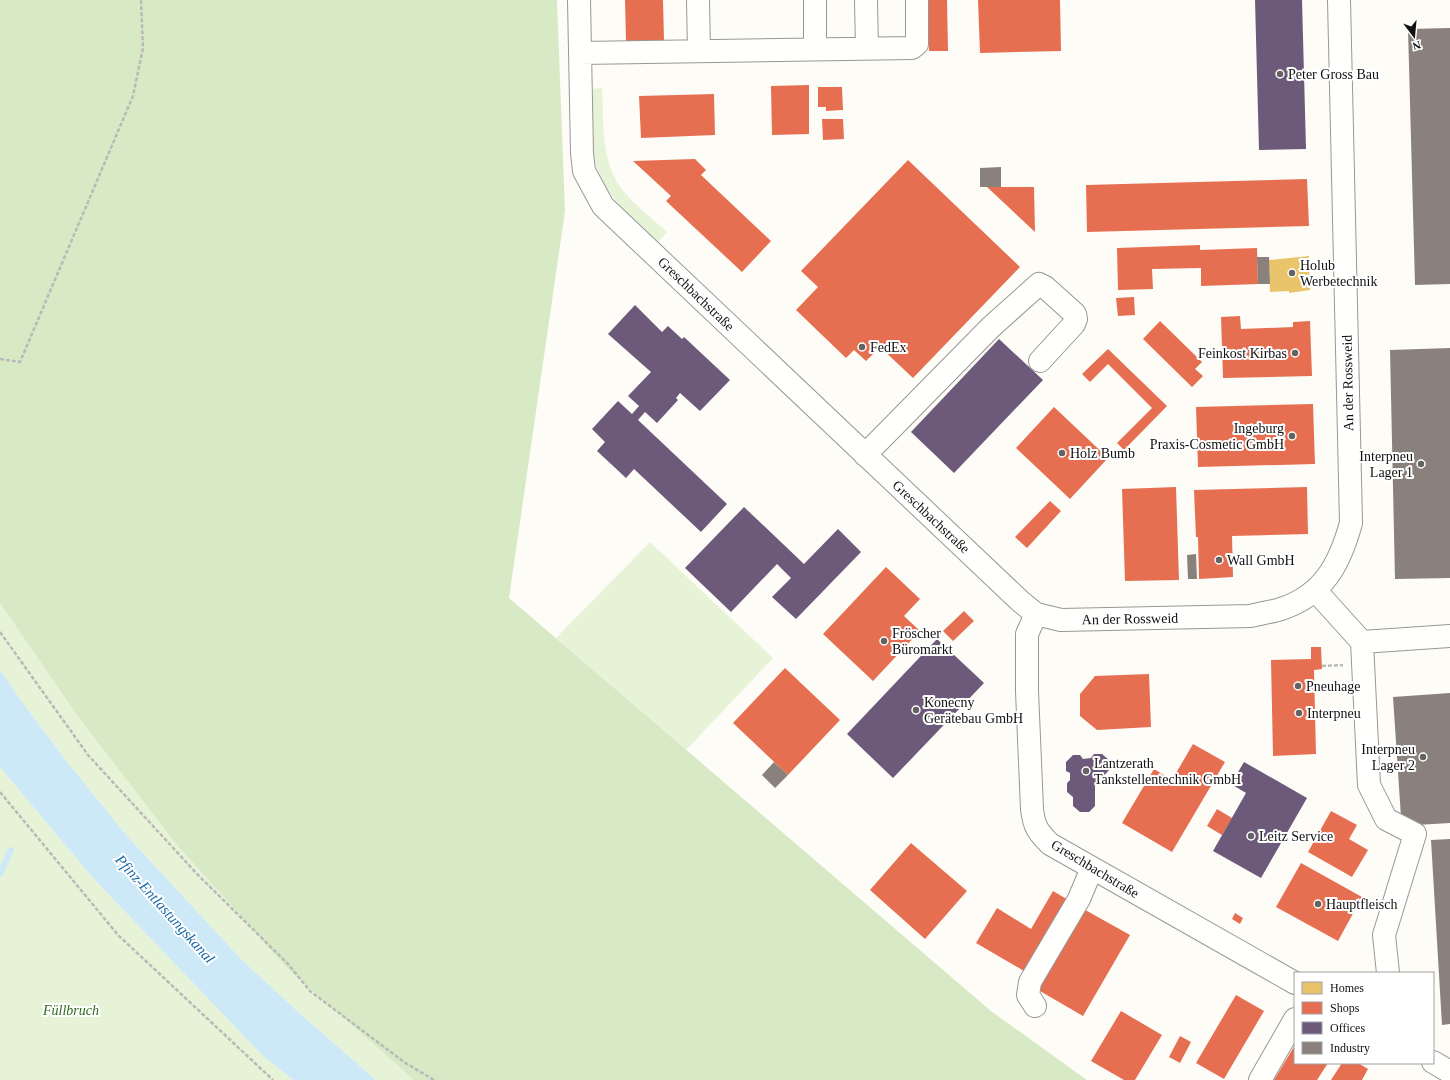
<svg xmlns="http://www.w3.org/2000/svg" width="1450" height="1080" viewBox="0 0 1450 1080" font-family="'Times New Roman',serif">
	<rect width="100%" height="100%" fill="#fdfcf7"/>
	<path fill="#e7f3d7" d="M 602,88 C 604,124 600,162 624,192 C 637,207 653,219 667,232 L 658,242 C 630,216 600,192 593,153 C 589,132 590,109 589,89 Z
		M 650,542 L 773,658 L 686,750 L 556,638 Z
		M 0,603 L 76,714 L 176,844 L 287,968 L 414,1080 L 376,1080 L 296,1010 L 242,960 L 128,837 L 68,763 L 23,703 L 0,670 Z
		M 0,767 L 92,877 L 262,1055 L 293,1080 L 0,1080 Z"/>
	<path fill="#d8eac5" d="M 0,0 L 557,0 L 565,211 L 509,598 L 991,1011 L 1087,1080 L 414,1080 L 287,968 L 176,844 L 76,714 L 0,603 Z"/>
	<path fill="#cde8f7" d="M 0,670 L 23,703 L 68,763 L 128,837 L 242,960 L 296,1010 L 376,1080 L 293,1080 L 262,1055 L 92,877 L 0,767 Z"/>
	<path fill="#e9c46a" d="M 1309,256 L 1310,290 L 1289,293 L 1289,291 L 1270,292 L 1269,260 Z"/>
	<path fill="#e76f51" d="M 625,0 L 663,0 L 664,40 L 626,41 Z
		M 928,0 L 947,0 L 948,51 L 929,51 Z
		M 978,0 L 1060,0 L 1061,51 L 980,53 Z
		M 809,85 L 809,134 L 772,135 L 771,86 Z
		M 818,87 L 842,87 L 843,110 L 826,111 L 826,107 L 818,107 Z
		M 714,94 L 715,135 L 641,138 L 639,96 Z
		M 822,119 L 843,119 L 844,139 L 823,140 Z
		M 695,159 L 706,170 L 701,175 L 771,241 L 742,272 L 666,201 L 671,196 L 633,161 Z
		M 908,160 L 1020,267 L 913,378 L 880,347 L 866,361 L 854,350 L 846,358 L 796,310 L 818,287 L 801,271 Z
		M 1307,179 L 1309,226 L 1087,232 L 1086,185 Z
		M 987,187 L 1034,187 L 1035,232 Z
		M 1200,245 L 1200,250 L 1257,248 L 1258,284 L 1201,286 L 1201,268 L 1152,269 L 1153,289 L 1118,290 L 1117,248 Z
		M 1134,297 L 1135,315 L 1118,316 L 1116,298 Z
		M 1240,316 L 1241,329 L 1293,327 L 1293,322 L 1310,321 L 1312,376 L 1223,378 L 1221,317 Z
		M 1160,321 L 1202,362 L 1195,369 L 1203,376 L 1192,387 L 1143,339 Z
		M 1108,349 L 1167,406 L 1124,450 L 1117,443 L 1152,408 L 1108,364 L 1090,382 L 1082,374 Z
		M 1313,404 L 1315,464 L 1198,467 L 1196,407 Z
		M 1054,407 L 1108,458 L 1070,499 L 1016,448 Z
		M 1176,487 L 1179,580 L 1125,581 L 1122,489 Z
		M 1307,487 L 1308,534 L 1232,536 L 1233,577 L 1199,579 L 1198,537 L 1196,537 L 1194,490 Z
		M 1050,501 L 1061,511 L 1027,548 L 1015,537 Z
		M 886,567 L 920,599 L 904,616 L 920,631 L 873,681 L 823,634 Z
		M 964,611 L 974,621 L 953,641 L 943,631 Z
		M 1311,647 L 1321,647 L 1322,669 L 1314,670 L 1316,754 L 1273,756 L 1271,660 L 1311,659 Z
		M 785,668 L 840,720 L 788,775 L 733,723 Z
		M 1149,674 L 1151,727 L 1097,730 L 1080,716 L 1080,694 L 1095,676 Z
		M 1193,744 L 1225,762 L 1172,852 L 1122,823 L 1154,769 L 1172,780 Z
		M 1217,809 L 1232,818 L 1222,835 L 1207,826 Z
		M 1331,811 L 1357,825 L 1349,839 L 1368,850 L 1352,877 L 1308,852 Z
		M 911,843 L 967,891 L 925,939 L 870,890 Z
		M 1301,863 L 1362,897 L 1338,941 L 1276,907 Z
		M 1053,891 L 1070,901 L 1048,938 L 1044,936 L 1024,971 L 976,943 L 997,908 L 1031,929 Z
		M 1080,907 L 1130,935 L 1083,1016 L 1033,987 Z
		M 1235,913 L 1243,918 L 1240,924 L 1232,919 Z
		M 1236,995 L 1264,1011 L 1224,1079 L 1196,1063 Z
		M 1121,1011 L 1162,1035 L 1135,1080 L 1124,1080 L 1091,1061 Z
		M 1180,1036 L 1191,1042 L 1180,1063 L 1169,1057 Z
		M 1295,1045 L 1295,1063 L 1328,1063 L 1317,1080 L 1274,1080 Z
		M 1342,1063 L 1358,1063 L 1368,1069 L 1362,1080 L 1331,1080 Z"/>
	<path fill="#6d597a" d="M 1255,0 L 1302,0 L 1306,149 L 1259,150 Z
		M 635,305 L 662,332 L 668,326 L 682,339 L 684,337 L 730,380 L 700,411 L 680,393 L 676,398 L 678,400 L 657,423 L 645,412 L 638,420 L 727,504 L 701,532 L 634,469 L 626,478 L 597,451 L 605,442 L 592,429 L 618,401 L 632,414 L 639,406 L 628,396 L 651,372 L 608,334 Z
		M 999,339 L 1043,380 L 954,473 L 911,432 Z
		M 744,507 L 804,564 L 838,529 L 861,552 L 796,619 L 772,597 L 791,578 L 777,564 L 731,612 L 685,568 Z
		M 937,639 L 984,683 L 893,778 L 847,734 Z
		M 1094,754 L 1102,754 L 1109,760 L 1109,770 L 1095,786 L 1095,806 L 1089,812 L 1080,812 L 1073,806 L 1073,797 L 1067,792 L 1067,783 L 1070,780 L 1070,773 L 1066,771 L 1066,762 L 1073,755 L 1080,755 L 1083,759 L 1091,758 Z
		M 1244,762 L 1307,798 L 1261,878 L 1213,851 L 1246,793 L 1231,784 Z"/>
	<path fill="#8a817c" d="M 1450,28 L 1450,284 L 1415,285 L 1408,29 Z
		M 1001,167 L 1001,187 L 980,187 L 980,168 Z
		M 1257,257 L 1269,257 L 1270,284 L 1258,284 Z
		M 1450,348 L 1450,578 L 1395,579 L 1390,350 Z
		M 1196,554 L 1197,579 L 1188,579 L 1187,555 Z
		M 1450,693 L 1450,823 L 1416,825 L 1401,817 L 1393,697 Z
		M 774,762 L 788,775 L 775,788 L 762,775 Z
		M 1450,839 L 1450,1024 L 1442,1025 L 1431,840 Z"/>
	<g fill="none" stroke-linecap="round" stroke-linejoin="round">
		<path stroke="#cde8f7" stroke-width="6" d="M 0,874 L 11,850"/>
		<defs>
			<path id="minor" d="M 579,0 L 582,153 L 584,171 L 603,206 L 1020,601 L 1036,614 L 1061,620 L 1251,616 C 1261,613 1272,612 1281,609 C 1324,595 1340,563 1351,523 L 1339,0
				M 698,0 L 699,51
				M 866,0 L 867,48
				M 815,49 L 815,0
				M 580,53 L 912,48 L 917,44 L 917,0
				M 865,455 L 991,327 L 1039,284 L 1045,287 L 1075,314 L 1076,319 L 1074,324 L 1040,361
				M 1315,590 L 1362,642 L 1369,785 L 1386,819 L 1415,834 L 1384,935 L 1388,973
				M 1036,614 L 1027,634 L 1027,691 L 1032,809 C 1034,827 1038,832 1050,844 L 1295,983
				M 1362,642 L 1450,636
				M 1035,1006 L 1028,995 L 1030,982 L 1079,899 L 1092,868
				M 1433,1062 L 1450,1072
				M 1260,1080 L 1295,1019"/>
		</defs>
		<use href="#minor" stroke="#979795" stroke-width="24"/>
		<path stroke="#b9b9b8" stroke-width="2.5" stroke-dasharray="4 2" stroke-linecap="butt" d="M 0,359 L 20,362 L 133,96 L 143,48 L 141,0
			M 0,632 L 88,755 L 197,874 L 288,964 L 310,991 L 404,1062 L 434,1080
			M 1322,666 L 1343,665
			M 0,792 L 118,935 L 273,1080"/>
		<use href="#minor" stroke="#fffffe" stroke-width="22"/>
	</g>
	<g fill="#646362" stroke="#fff" stroke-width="1.5">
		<circle cx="1280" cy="74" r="4"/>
		<circle cx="1292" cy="273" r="4"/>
		<circle cx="862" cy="347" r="4"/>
		<circle cx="1295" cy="353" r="4"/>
		<circle cx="1292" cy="436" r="4"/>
		<circle cx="1062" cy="453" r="4"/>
		<circle cx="1421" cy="464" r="4"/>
		<circle cx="1219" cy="560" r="4"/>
		<circle cx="884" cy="641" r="4"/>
		<circle cx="1298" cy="686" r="4"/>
		<circle cx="916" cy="710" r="4"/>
		<circle cx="1299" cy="713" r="4"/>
		<circle cx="1423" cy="757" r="4"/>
		<circle cx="1086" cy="771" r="4"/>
		<circle cx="1251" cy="836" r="4"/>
		<circle cx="1318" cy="904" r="4"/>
	</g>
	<g text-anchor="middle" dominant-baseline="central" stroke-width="4" stroke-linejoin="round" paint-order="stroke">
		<g font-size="14" fill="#111" stroke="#fff" text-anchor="start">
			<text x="1288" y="74">Peter Gross Bau</text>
			<text x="1300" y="265">Holub<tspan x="1300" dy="16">Werbetechnik</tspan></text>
			<text x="870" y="347">FedEx</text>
			<text x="1287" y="353" text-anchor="end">Feinkost Kirbas</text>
			<text x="1284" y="428" text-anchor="end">Ingeburg<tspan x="1284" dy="16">Praxis-Cosmetic GmbH</tspan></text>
			<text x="1070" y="453">Holz Bumb</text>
			<text x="1413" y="456" text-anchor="end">Interpneu<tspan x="1413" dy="16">Lager 1</tspan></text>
			<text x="1227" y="560">Wall GmbH</text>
			<text x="892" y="633">Fröscher<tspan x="892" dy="16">Büromarkt</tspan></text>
			<text x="1306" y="686">Pneuhage</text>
			<text x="924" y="702">Konecny<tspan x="924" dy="16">Gerätebau GmbH</tspan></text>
			<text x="1307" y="713">Interpneu</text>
			<text x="1415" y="749" text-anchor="end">Interpneu<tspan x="1415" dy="16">Lager 2</tspan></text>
			<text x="1094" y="763">Lantzerath<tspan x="1094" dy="16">Tankstellentechnik GmbH</tspan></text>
			<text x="1259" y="836">Leitz Service</text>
			<text x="1326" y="904">Hauptfleisch</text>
		</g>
		<g font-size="14" fill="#111" stroke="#fff">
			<text transform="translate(696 294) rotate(44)">Greschbachstraße</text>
			<text transform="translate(1348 383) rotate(-91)">An der Rossweid</text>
			<text transform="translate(931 517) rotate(43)">Greschbachstraße</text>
			<text transform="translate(1130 619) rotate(-1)">An der Rossweid</text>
			<text transform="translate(1095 869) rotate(31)">Greschbachstraße</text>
		</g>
		<g font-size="14" font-style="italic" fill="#2f6b1f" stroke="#fff">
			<text x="71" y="1010">Füllbruch</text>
		</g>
		<g font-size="15" font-style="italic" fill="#1768a6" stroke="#fff">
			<text transform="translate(165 909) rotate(48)">Pfinz-Entlastungskanal</text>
		</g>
	</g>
	<rect x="1294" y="972" width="140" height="92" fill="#ffffff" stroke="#a0a0a0"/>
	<rect x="1302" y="982" width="20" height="12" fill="#e9c46a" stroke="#a0a0a0"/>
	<text x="1330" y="992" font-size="12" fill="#111111">Homes</text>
	<rect x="1302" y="1002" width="20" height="12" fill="#e76f51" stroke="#a0a0a0"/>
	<text x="1330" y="1012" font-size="12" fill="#111111">Shops</text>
	<rect x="1302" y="1022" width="20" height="12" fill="#6d597a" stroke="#a0a0a0"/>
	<text x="1330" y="1032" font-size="12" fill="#111111">Offices</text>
	<rect x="1302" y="1042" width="20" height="12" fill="#8a817c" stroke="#a0a0a0"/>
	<text x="1330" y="1052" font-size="12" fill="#111111">Industry</text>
	<g transform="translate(1414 36) rotate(164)" stroke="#ffffff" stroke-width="3" paint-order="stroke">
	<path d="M0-3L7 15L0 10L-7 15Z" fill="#111111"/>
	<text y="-6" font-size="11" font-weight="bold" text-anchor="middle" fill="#111111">N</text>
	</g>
</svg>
